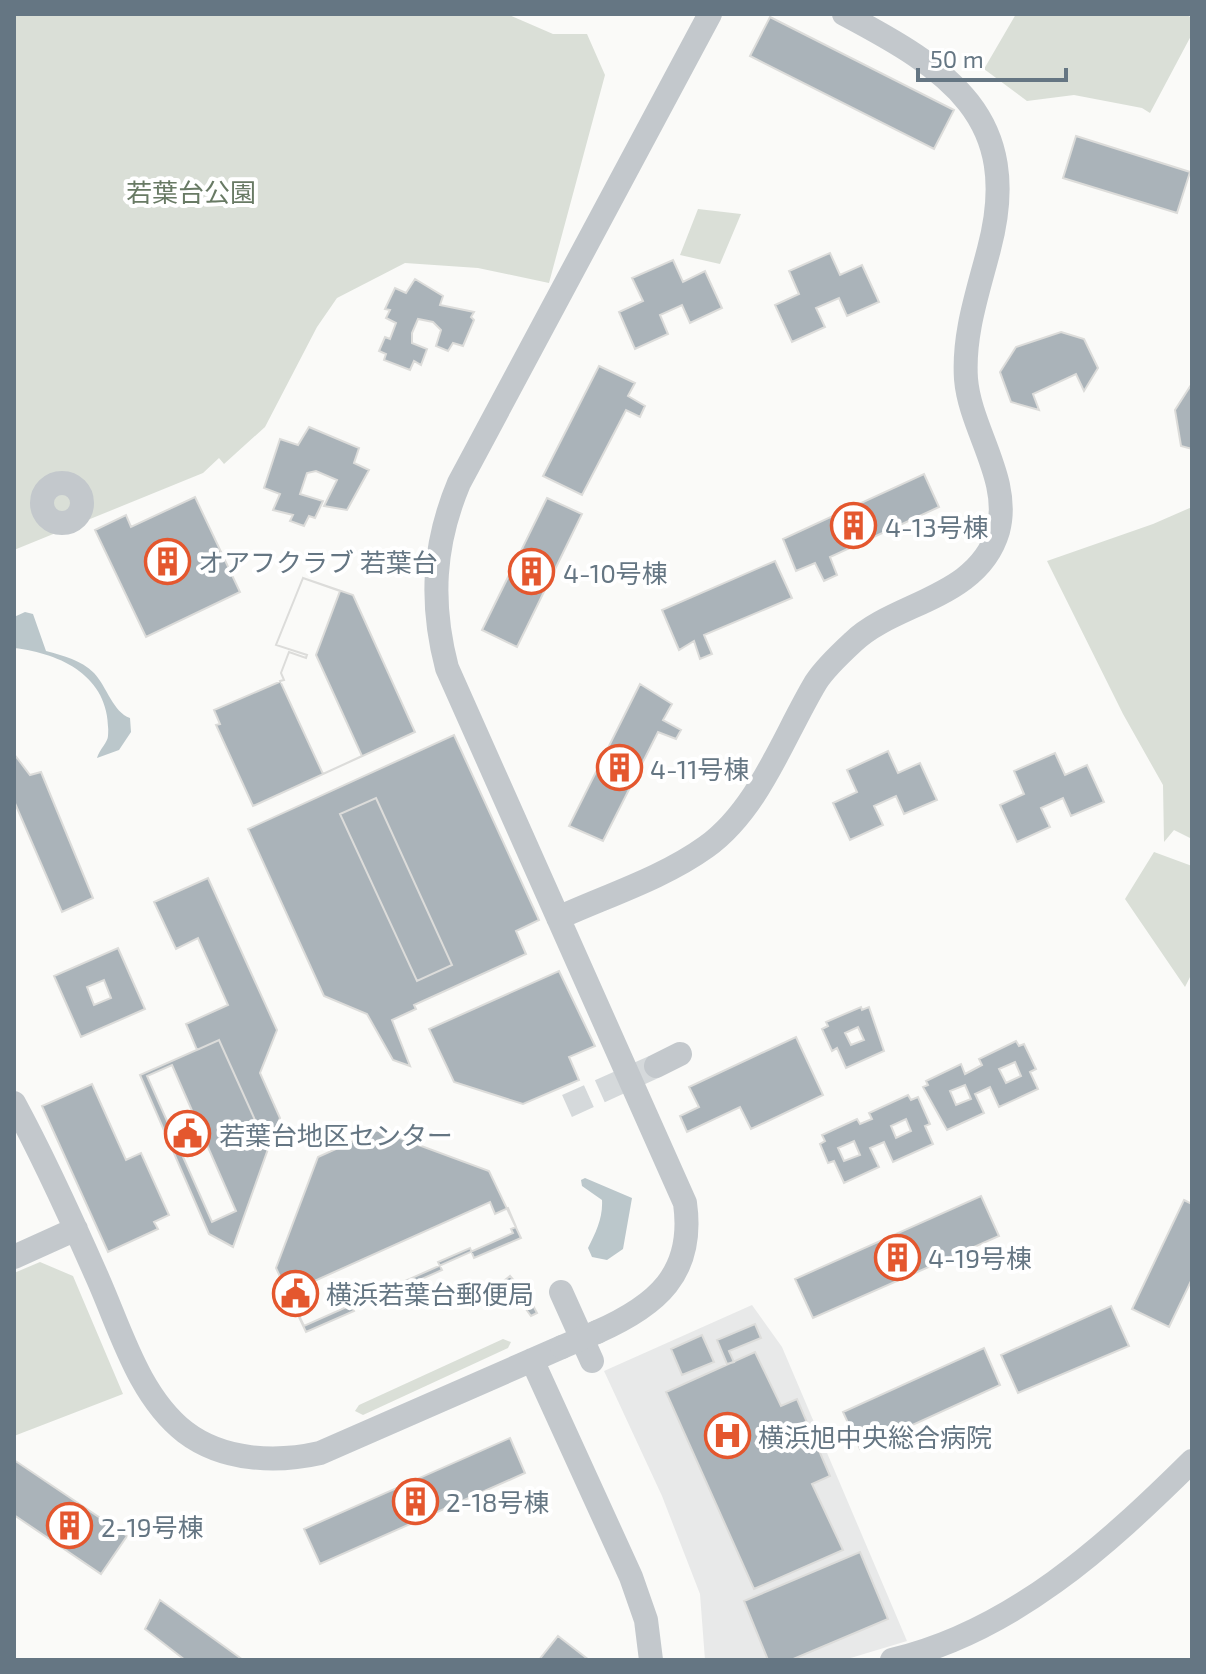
<svg xmlns="http://www.w3.org/2000/svg" width="1206" height="1674" viewBox="0 0 1206 1674" font-family="'Exo 2','Noto Sans JP',sans-serif">
	<rect width="100%" height="100%" fill="#fafaf8"/>
	<path fill="#e8e9e9" d="M 752,1305 L 782,1347 L 907,1641 L 844,1660 L 705,1660 L 700,1594 L 662,1496 L 604,1371 Z"/>
	<path fill="#dadfd7" d="M 14,14 L 507,14 L 553,34 L 587,34 L 605,75 L 549,283 L 478,268 L 405,263 L 337,298 L 317,327 L 265,427 L 224,464 L 219,458 L 203,473 L 14,550 Z
		M 1016,14 L 1185,14 L 1192,18 L 1192,34 L 1150,113 L 1142,108 L 1074,95 L 1027,101 L 984,69 Z
		M 698,209 L 741,214 L 720,264 L 680,255 Z
		M 1192,507 L 1192,839 L 1174,830 L 1164,842 L 1163,785 L 1123,714 L 1047,561 L 1153,524 Z
		M 1154,852 L 1192,866 L 1192,973 L 1185,987 L 1125,899 Z
		M 40,1262 L 73,1276 L 123,1394 L 14,1436 L 14,1273 Z
		M 503,1339 L 511,1342 L 508,1348 L 363,1415 L 355,1411 L 359,1405 Z"/>
	<path fill="#bbc7cb" d="M 25,612 L 33,614 L 46,651 C 64,656 81,660 94,673 C 107,687 113,712 130,718 L 131,732 L 119,750 L 97,758 C 99,750 108,742 108,736 C 112,679 65,654 14,648 L 14,617 Z
		M 585,1178 L 632,1198 L 623,1249 L 607,1260 L 592,1257 L 588,1248 C 596,1232 603,1218 602,1200 L 582,1186 L 581,1180 Z"/>
	<path fill="#aab3b9" stroke="#dcdcda" stroke-width="2" fill-rule="evenodd" d="M 770,17 L 954,110 L 934,149 L 750,56 Z
		M 1076,136 L 1190,172 L 1177,213 L 1063,178 Z
		M 830,253 L 840,275 L 862,265 L 879,302 L 847,316 L 839,298 L 816,308 L 825,327 L 792,342 L 775,305 L 799,294 L 789,271 Z
		M 673,260 L 683,282 L 705,271 L 722,308 L 690,323 L 682,305 L 660,315 L 668,334 L 635,349 L 619,312 L 643,301 L 632,278 Z
		M 415,279 L 443,296 L 440,305 L 474,312 L 471,317 L 474,320 L 463,346 L 453,343 L 448,351 L 436,346 L 441,330 L 433,322 L 418,319 L 412,333 L 412,343 L 427,349 L 421,365 L 414,361 L 410,370 L 384,360 L 386,354 L 379,351 L 385,337 L 390,339 L 396,323 L 386,318 L 390,310 L 385,309 L 395,288 L 406,293 Z
		M 1061,332 L 1084,339 L 1098,368 L 1084,391 L 1076,374 L 1033,394 L 1039,410 L 1011,402 L 1000,372 L 1016,347 Z
		M 599,366 L 635,383 L 628,396 L 645,406 L 640,417 L 626,410 L 582,495 L 543,476 Z
		M 1191,385 L 1192,385 L 1192,449 L 1181,446 L 1175,410 Z
		M 309,427 L 359,448 L 354,463 L 369,470 L 347,510 L 324,506 L 337,480 L 316,471 L 307,473 L 300,494 L 323,501 L 315,518 L 309,516 L 304,526 L 290,521 L 293,515 L 273,510 L 280,494 L 264,488 L 280,439 L 298,445 Z
		M 924,474 L 939,507 L 830,557 L 837,575 L 824,581 L 815,563 L 796,571 L 783,539 Z
		M 195,497 L 240,592 L 146,637 L 95,530 L 126,515 L 131,527 Z
		M 547,498 L 582,514 L 517,647 L 482,630 Z
		M 775,561 L 792,598 L 704,635 L 712,654 L 700,659 L 694,641 L 679,650 L 662,610 Z
		M 303,578 L 353,595 L 415,732 L 253,806 L 216,725 L 220,724 L 214,710 L 284,680 L 281,673 L 289,652 L 306,658 L 307,655 L 276,645 Z
		M 303,578 L 340,591 L 316,655 L 362,756 L 323,774 L 280,681 L 284,680 L 281,673 L 289,652 L 306,658 L 307,655 L 276,645 Z
		M 640,684 L 672,704 L 663,720 L 681,730 L 676,739 L 658,732 L 603,841 L 569,826 Z
		M 454,735 L 539,920 L 516,931 L 526,954 L 414,1005 L 416,1009 L 392,1020 L 410,1066 L 393,1060 L 367,1014 L 324,996 L 248,829 ZM 376,798 L 452,965 L 417,981 L 340,814 Z
		M 888,751 L 898,773 L 920,763 L 937,800 L 904,814 L 896,796 L 874,806 L 883,825 L 850,840 L 833,803 L 857,792 L 847,770 Z
		M 1055,753 L 1065,775 L 1087,765 L 1104,802 L 1071,816 L 1063,798 L 1041,808 L 1050,827 L 1017,842 L 1000,805 L 1024,794 L 1014,771 Z
		M 14,754 L 30,775 L 41,772 L 93,898 L 62,912 L 14,801 Z
		M 376,798 L 452,965 L 417,981 L 340,814 Z
		M 208,878 L 277,1030 L 260,1073 L 280,1118 L 268,1149 L 219,1040 L 197,1050 L 186,1024 L 228,1005 L 198,938 L 176,949 L 154,902 Z
		M 118,948 L 145,1009 L 81,1037 L 54,976 ZM 104,980 L 111,998 L 94,1005 L 87,987 Z
		M 559,971 L 595,1046 L 569,1057 L 579,1080 L 523,1104 L 454,1082 L 429,1029 Z
		M 861,1007 L 862,1010 L 869,1007 L 884,1051 L 846,1068 L 837,1048 L 832,1051 L 822,1029 L 828,1026 L 826,1022 ZM 858,1027 L 864,1040 L 851,1045 L 845,1033 Z
		M 796,1037 L 823,1095 L 751,1129 L 740,1107 L 687,1132 L 680,1116 L 699,1107 L 689,1087 Z
		M 219,1040 L 268,1149 L 233,1247 L 209,1234 L 140,1075 Z
		M 1016,1041 L 1019,1046 L 1024,1044 L 1036,1069 L 1030,1072 L 1038,1089 L 999,1107 L 990,1087 L 975,1094 L 984,1113 L 947,1130 L 923,1087 L 928,1085 L 926,1081 L 961,1064 L 965,1074 L 982,1065 L 979,1059 ZM 1015,1062 L 1021,1076 L 1006,1083 L 999,1069 ZM 965,1085 L 971,1099 L 956,1105 L 950,1091 Z
		M 172,1065 L 236,1211 L 212,1222 L 147,1076 Z
		M 92,1084 L 126,1160 L 141,1153 L 169,1215 L 154,1222 L 158,1229 L 108,1252 L 42,1106 Z
		M 908,1095 L 911,1100 L 918,1097 L 930,1124 L 925,1126 L 933,1144 L 893,1162 L 884,1142 L 870,1148 L 879,1167 L 844,1183 L 834,1161 L 828,1163 L 820,1144 L 825,1141 L 822,1135 L 857,1119 L 860,1124 L 872,1119 L 869,1113 ZM 906,1119 L 911,1131 L 896,1138 L 891,1126 ZM 854,1141 L 860,1155 L 844,1161 L 838,1148 Z
		M 378,1130 L 489,1171 L 521,1238 L 474,1258 L 470,1248 L 438,1262 L 442,1270 L 397,1290 L 394,1283 L 350,1303 L 354,1311 L 306,1332 L 276,1268 L 318,1157 Z
		M 981,1196 L 999,1236 L 813,1318 L 795,1279 Z
		M 1184,1200 L 1192,1204 L 1192,1279 L 1169,1327 L 1132,1309 Z
		M 490,1202 L 495,1214 L 508,1208 L 516,1227 L 511,1229 L 513,1233 L 304,1326 L 294,1305 L 307,1299 L 301,1287 Z
		M 510,1276 L 529,1298 L 537,1313 L 531,1316 L 505,1280 Z
		M 1111,1306 L 1129,1346 L 1018,1393 L 1001,1355 Z
		M 755,1324 L 761,1338 L 729,1351 L 734,1362 L 727,1364 L 717,1340 Z
		M 702,1335 L 714,1362 L 682,1375 L 671,1349 Z
		M 984,1348 L 1000,1385 L 860,1449 L 843,1412 Z
		M 755,1352 L 781,1406 L 797,1399 L 830,1476 L 812,1484 L 843,1550 L 754,1589 L 666,1392 Z
		M 510,1438 L 525,1473 L 320,1564 L 304,1529 Z
		M 14,1460 L 127,1536 L 101,1574 L 14,1515 Z
		M 860,1552 L 888,1619 L 791,1660 L 768,1660 L 744,1601 Z
		M 160,1600 L 243,1660 L 185,1660 L 145,1629 Z
		M 558,1636 L 589,1660 L 539,1660 Z"/>
	<g fill="none" stroke-linecap="round" stroke-linejoin="round">
		<path stroke="#d5d9db" stroke-width="24" stroke-dasharray="24 12" stroke-linecap="butt" d="M 567,1106 L 656,1066"/>
		<path stroke="#c3c8cc" stroke-width="24" d="M42 503a20 20 0 1 1 40 0a20 20 0 1 1-40 0Z
			M 558,918 C 606,896 663,878 706,847 C 759,809 783,737 816,682 C 825,668 840,654 853,642 C 894,602 978,599 998,531 C 1012,480 970,429 966,379 C 963,334 978,292 989,249 C 1024,117 948,69 844,14
			M 656,1066 L 680,1054
			M 14,1103 C 45,1160 72,1220 98,1279 C 121,1331 139,1396 185,1432 C 223,1461 276,1463 320,1453 L 562,1347
			M 14,1257 L 76,1229
			M 561,1292 L 592,1361
			M 597,1332 C 656,1306 695,1274 685,1203 L 447,668 C 430,603 433,545 459,483 L 710,14
			M 532,1360 L 631,1577 L 646,1620 L 651,1660
			M 892,1660 C 1012,1632 1106,1546 1192,1461"/>
		<path stroke="#c3c8cc" stroke-width="24" d="M 562,1347 L 597,1332"/>
	</g>
	<defs>
		<symbol id="building-ring" viewBox="-11 -11 22 22"><circle r="9.5" fill="#fff" stroke="#e4572e" stroke-width="1.5"/><path d="M-4-6H4V6H1V3H-1V6H-4ZM-2.5-4.3h1.7v1.8h-1.7ZM.8-4.3h1.7v1.8H.8ZM-2.5-1h1.7V.8h-1.7ZM.8-1h1.7V.8H.8Z" fill="#e4572e"/></symbol>
		<symbol id="civic-ring" viewBox="-11 -11 22 22"><circle r="9.5" fill="#fff" stroke="#e4572e" stroke-width="1.5"/><path d="M-.6-6.5H3V-4.5H.6V-3L4-1V1h2V6H-6V1h2V-1L-.6-3ZM-1.2 2.5V6h2.4V2.5Z" fill="#e4572e"/></symbol>
		<symbol id="hospital-ring" viewBox="-11 -11 22 22"><circle r="9.5" fill="#fff" stroke="#e4572e" stroke-width="1.5"/><path d="M-5-5h3v3.5h4V-5h3V5h-3V1.5h-4V5h-3Z" fill="#e4572e"/></symbol>
	</defs>
	<g fill-rule="evenodd">
		<use href="#building-ring" x="828" y="500" width="51" height="51"/>
		<use href="#building-ring" x="142" y="536" width="51" height="51"/>
		<use href="#building-ring" x="506" y="546" width="51" height="51"/>
		<use href="#building-ring" x="594" y="742" width="51" height="51"/>
		<use href="#civic-ring" x="162" y="1108" width="51" height="51"/>
		<use href="#building-ring" x="872" y="1232" width="51" height="51"/>
		<use href="#civic-ring" x="270" y="1268" width="51" height="51"/>
		<use href="#hospital-ring" x="702" y="1410" width="51" height="51"/>
		<use href="#building-ring" x="390" y="1476" width="51" height="51"/>
		<use href="#building-ring" x="44" y="1500" width="51" height="51"/>
	</g>
	<g text-anchor="middle" dominant-baseline="central" stroke-width="8" stroke-linejoin="round" paint-order="stroke">
		<g font-size="26" fill="#687a64" stroke="#fff">
			<text x="191" y="191">若葉台公園</text>
		</g>
		<g font-size="26" fill="#657683" stroke="#fff" text-anchor="start">
			<text x="885" y="526">4-13号棟</text>
			<text x="198" y="561">オアフクラブ 若葉台</text>
			<text x="563" y="572">4-10号棟</text>
			<text x="650" y="768">4-11号棟</text>
			<text x="219" y="1134">若葉台地区センター</text>
			<text x="928" y="1257">4-19号棟</text>
			<text x="326" y="1293">横浜若葉台郵便局</text>
			<text x="758" y="1436">横浜旭中央総合病院</text>
			<text x="446" y="1501">2-18号棟</text>
			<text x="101" y="1526">2-19号棟</text>
		</g>
	</g>
	<rect width="1206" height="1674" fill="none" stroke="#657683" stroke-width="32"/>
	<path d="M918 68v12h148v-12" fill="none" stroke="#657683" stroke-width="4"/>
	<text x="930" y="68" font-size="24" fill="#657683" stroke="#ffffff" stroke-width="6" paint-order="stroke">50 m</text>
</svg>
